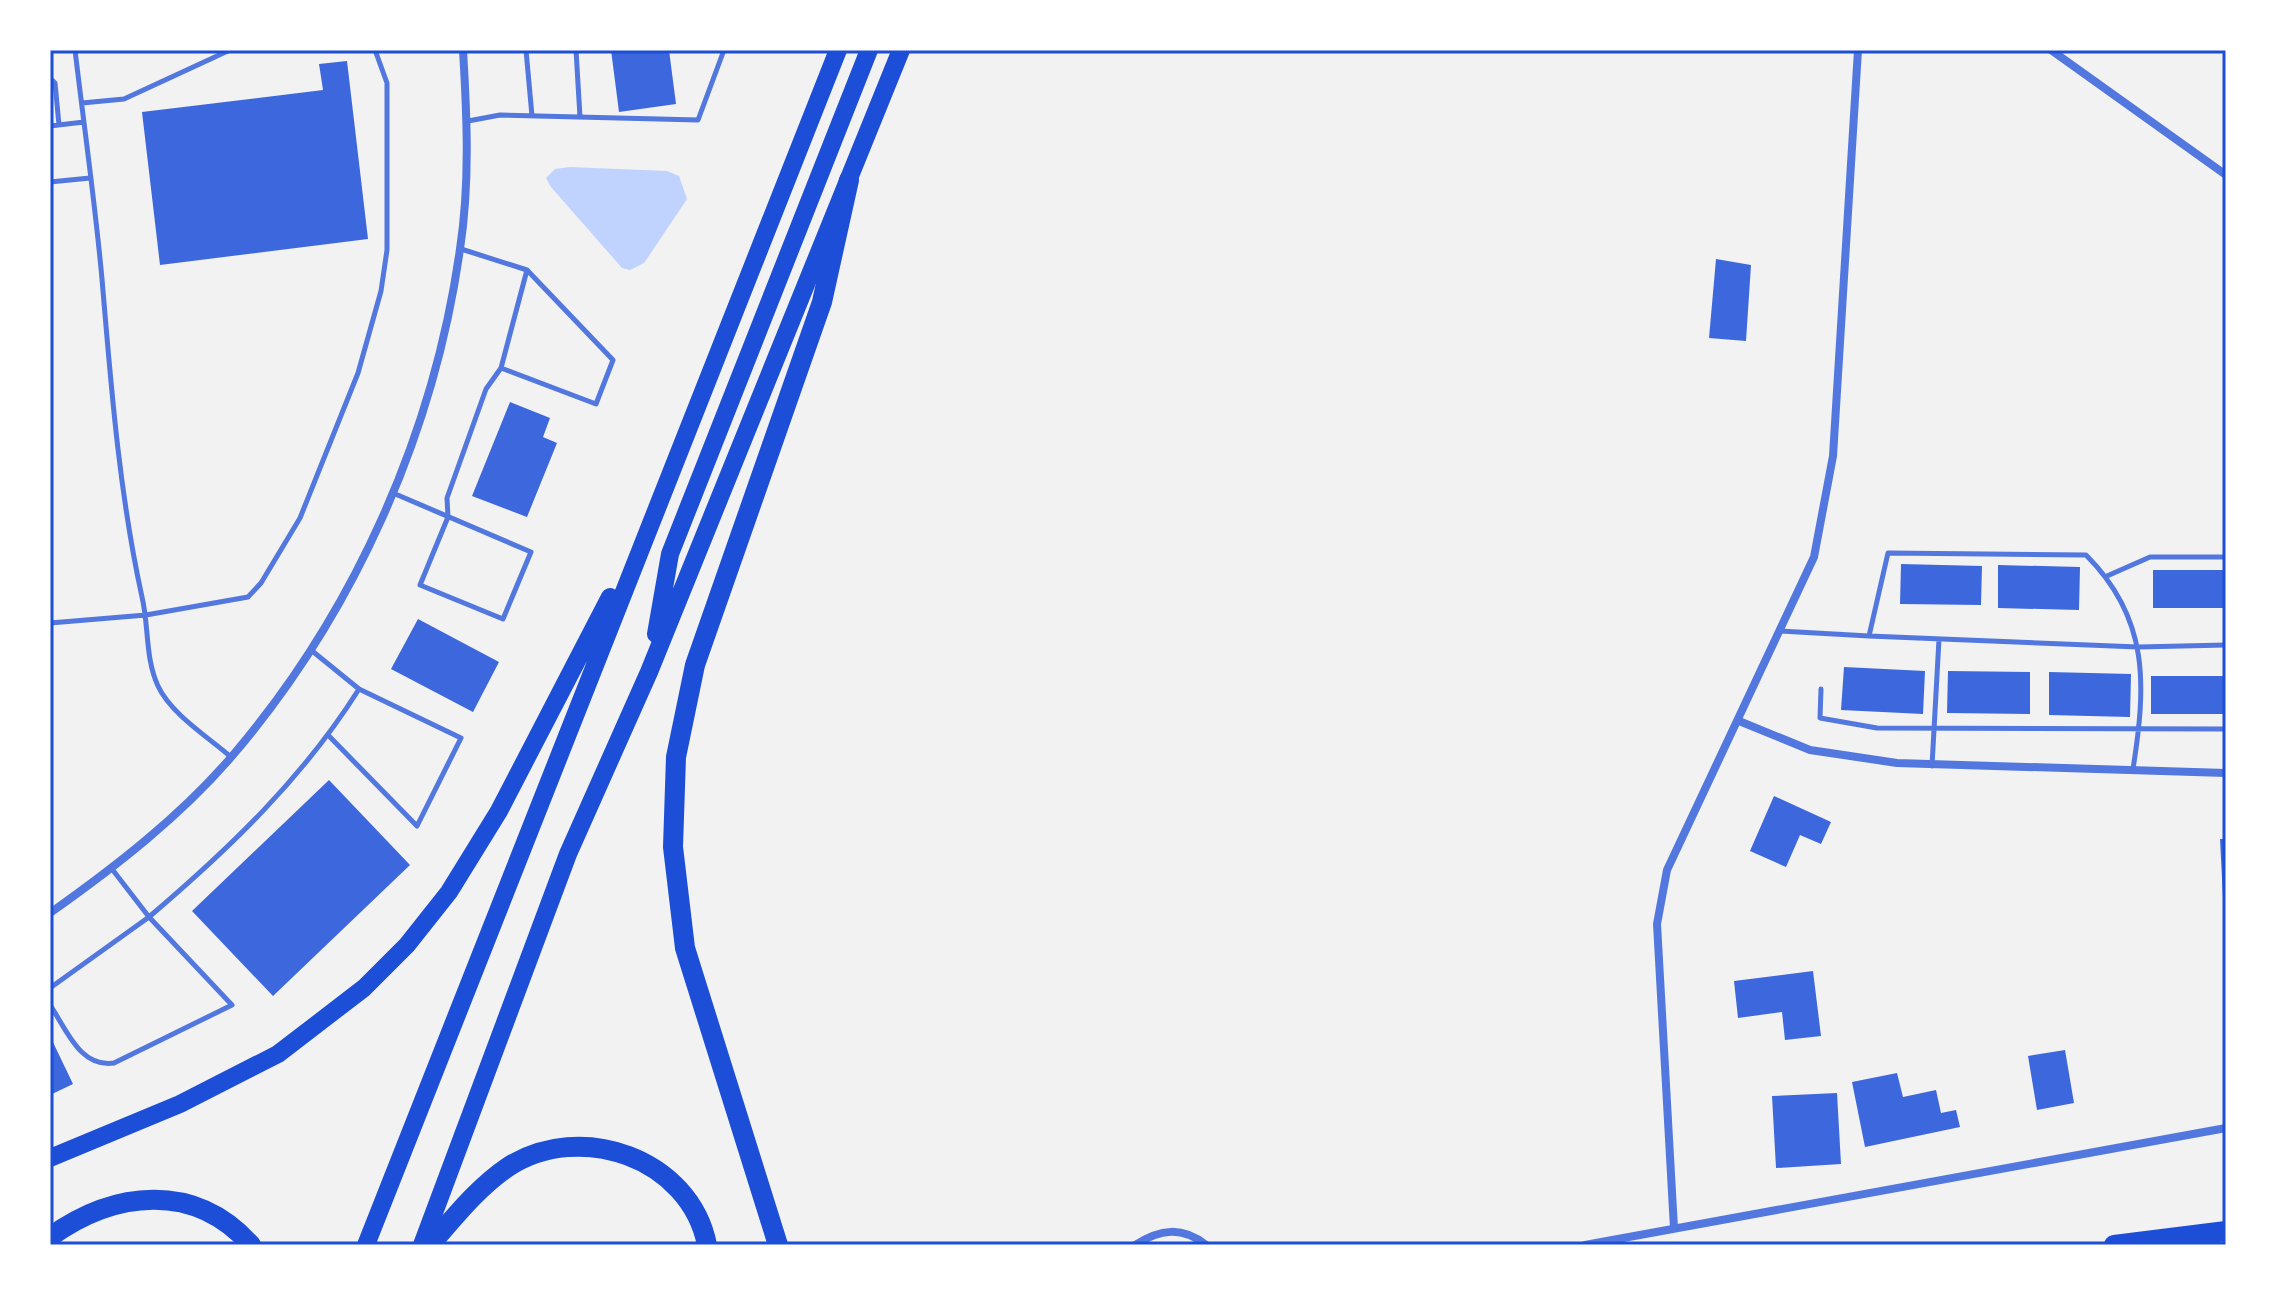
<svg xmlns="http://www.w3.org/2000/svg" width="2276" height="1295" viewBox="0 0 2276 1295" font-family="Manrope,sans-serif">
	<rect width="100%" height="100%" fill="#f2f2f2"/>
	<path fill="#bfd3fe" d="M 570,167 L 667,171 L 679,176 L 687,199 L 644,263 L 630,270 L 622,268 L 551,187 L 546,178 L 555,169 Z"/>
	<path fill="#3d67dc" d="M 611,50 L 669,50 L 676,104 L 619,112 Z
		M 347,61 L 368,239 L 160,265 L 142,112 L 323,90 L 319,64 Z
		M 1716,259 L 1751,265 L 1746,341 L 1709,338 Z
		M 510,402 L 550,418 L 543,437 L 557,443 L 527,517 L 472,496 Z
		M 1901,564 L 1982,566 L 1981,605 L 1900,604 Z
		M 1998,565 L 2080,567 L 2079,610 L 1998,608 Z
		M 2153,570 L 2226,570 L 2226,608 L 2153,608 Z
		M 418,619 L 499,662 L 473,712 L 391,669 Z
		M 1844,667 L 1925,671 L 1923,714 L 1841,710 Z
		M 1948,671 L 2030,672 L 2030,714 L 1947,713 Z
		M 2049,672 L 2131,674 L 2130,717 L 2049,715 Z
		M 2151,676 L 2226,676 L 2226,714 L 2151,714 Z
		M 329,780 L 410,865 L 273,996 L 192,911 Z
		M 1774,796 L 1831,822 L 1821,844 L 1800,835 L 1786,867 L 1750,851 Z
		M 2220,839 L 2226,839 L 2226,918 L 2224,918 Z
		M 1813,971 L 1821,1036 L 1785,1040 L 1782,1012 L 1738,1018 L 1734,981 Z
		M 50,1036 L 73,1084 L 50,1095 Z
		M 2065,1050 L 2074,1103 L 2037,1110 L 2028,1056 Z
		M 1897,1073 L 1903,1097 L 1936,1090 L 1941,1113 L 1956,1110 L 1960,1127 L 1865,1147 L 1852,1082 Z
		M 1837,1093 L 1841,1164 L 1776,1168 L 1772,1096 Z"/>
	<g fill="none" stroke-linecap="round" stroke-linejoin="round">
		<path stroke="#5277de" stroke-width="5" d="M 75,50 C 84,126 95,202 102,279 C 111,385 119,492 142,597 C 149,626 145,658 158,686 C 171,714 208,737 231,757
			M 526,50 L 532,116
			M 576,50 L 580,117
			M 50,78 L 55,83 L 59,125
			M 82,103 L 124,99 L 230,50
			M 468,121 L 500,115 L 698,120 L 724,50
			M 50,126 L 84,122
			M 50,182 L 90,178
			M 461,249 L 527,270 L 613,360 L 596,404 L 501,368
			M 393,493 L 531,552 L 503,619 L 420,585 L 448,517 L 447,498 L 486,389 L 501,368 L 527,270
			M 2107,576 L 2150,557 L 2226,557
			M 50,623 L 146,615 L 248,597 L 261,583 L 300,518 L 358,373 L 381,291 L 387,250 L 387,83 L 375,50
			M 1780,631 L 1869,636 L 1888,553 L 2086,555 C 2150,619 2146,686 2133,769
			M 1869,636 L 2138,647 L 2226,645
			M 1821,689 L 1820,718 L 1877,728 L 2226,729
			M 328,735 L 417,826 L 461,738 L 359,689
			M 1932,766 L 1939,639
			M 50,988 L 149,917 L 112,869
			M 50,1005 C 67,1030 80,1068 114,1063 L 232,1005 L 149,917 C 229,849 303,778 359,689 L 311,650"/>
		<path stroke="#5277de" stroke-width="8" d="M 2051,50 L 2226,175
			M 1739,721 L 1810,750 L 1897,763 L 2226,773
			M 50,913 C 115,867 181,816 233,755 C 354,613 434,434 460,249 C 470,183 467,117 463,50
			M 1674,1228 L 1657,924 L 1667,870 L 1814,557 L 1833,456 L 1858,50
			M 1135,1245 C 1160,1229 1182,1226 1206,1245
			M 1585,1245 L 2226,1128"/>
		<path stroke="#1d4ed8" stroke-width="18" d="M 656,634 L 670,554 L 869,50
			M 50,1158 L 180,1104 L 278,1054 L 364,988 L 407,945 L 449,892 L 499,811 L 610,597
			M 366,1245 L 838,50
			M 422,1245 L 568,854 L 649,672 L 901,50"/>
		<path stroke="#1d4ed8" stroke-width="20" d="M 50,1237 C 114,1191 194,1181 251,1245
			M 430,1245 C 454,1218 477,1188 508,1167 C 580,1120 690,1158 707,1245
			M 778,1245 L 685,948 L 673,847 L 676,757 L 695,665 L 822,302 L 849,180
			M 2114,1245 L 2226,1231"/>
	</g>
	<rect width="2276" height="1295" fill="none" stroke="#ffffff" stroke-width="104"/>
	<rect x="52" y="52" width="2172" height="1191" fill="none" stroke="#1d4ed8" stroke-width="3"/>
</svg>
